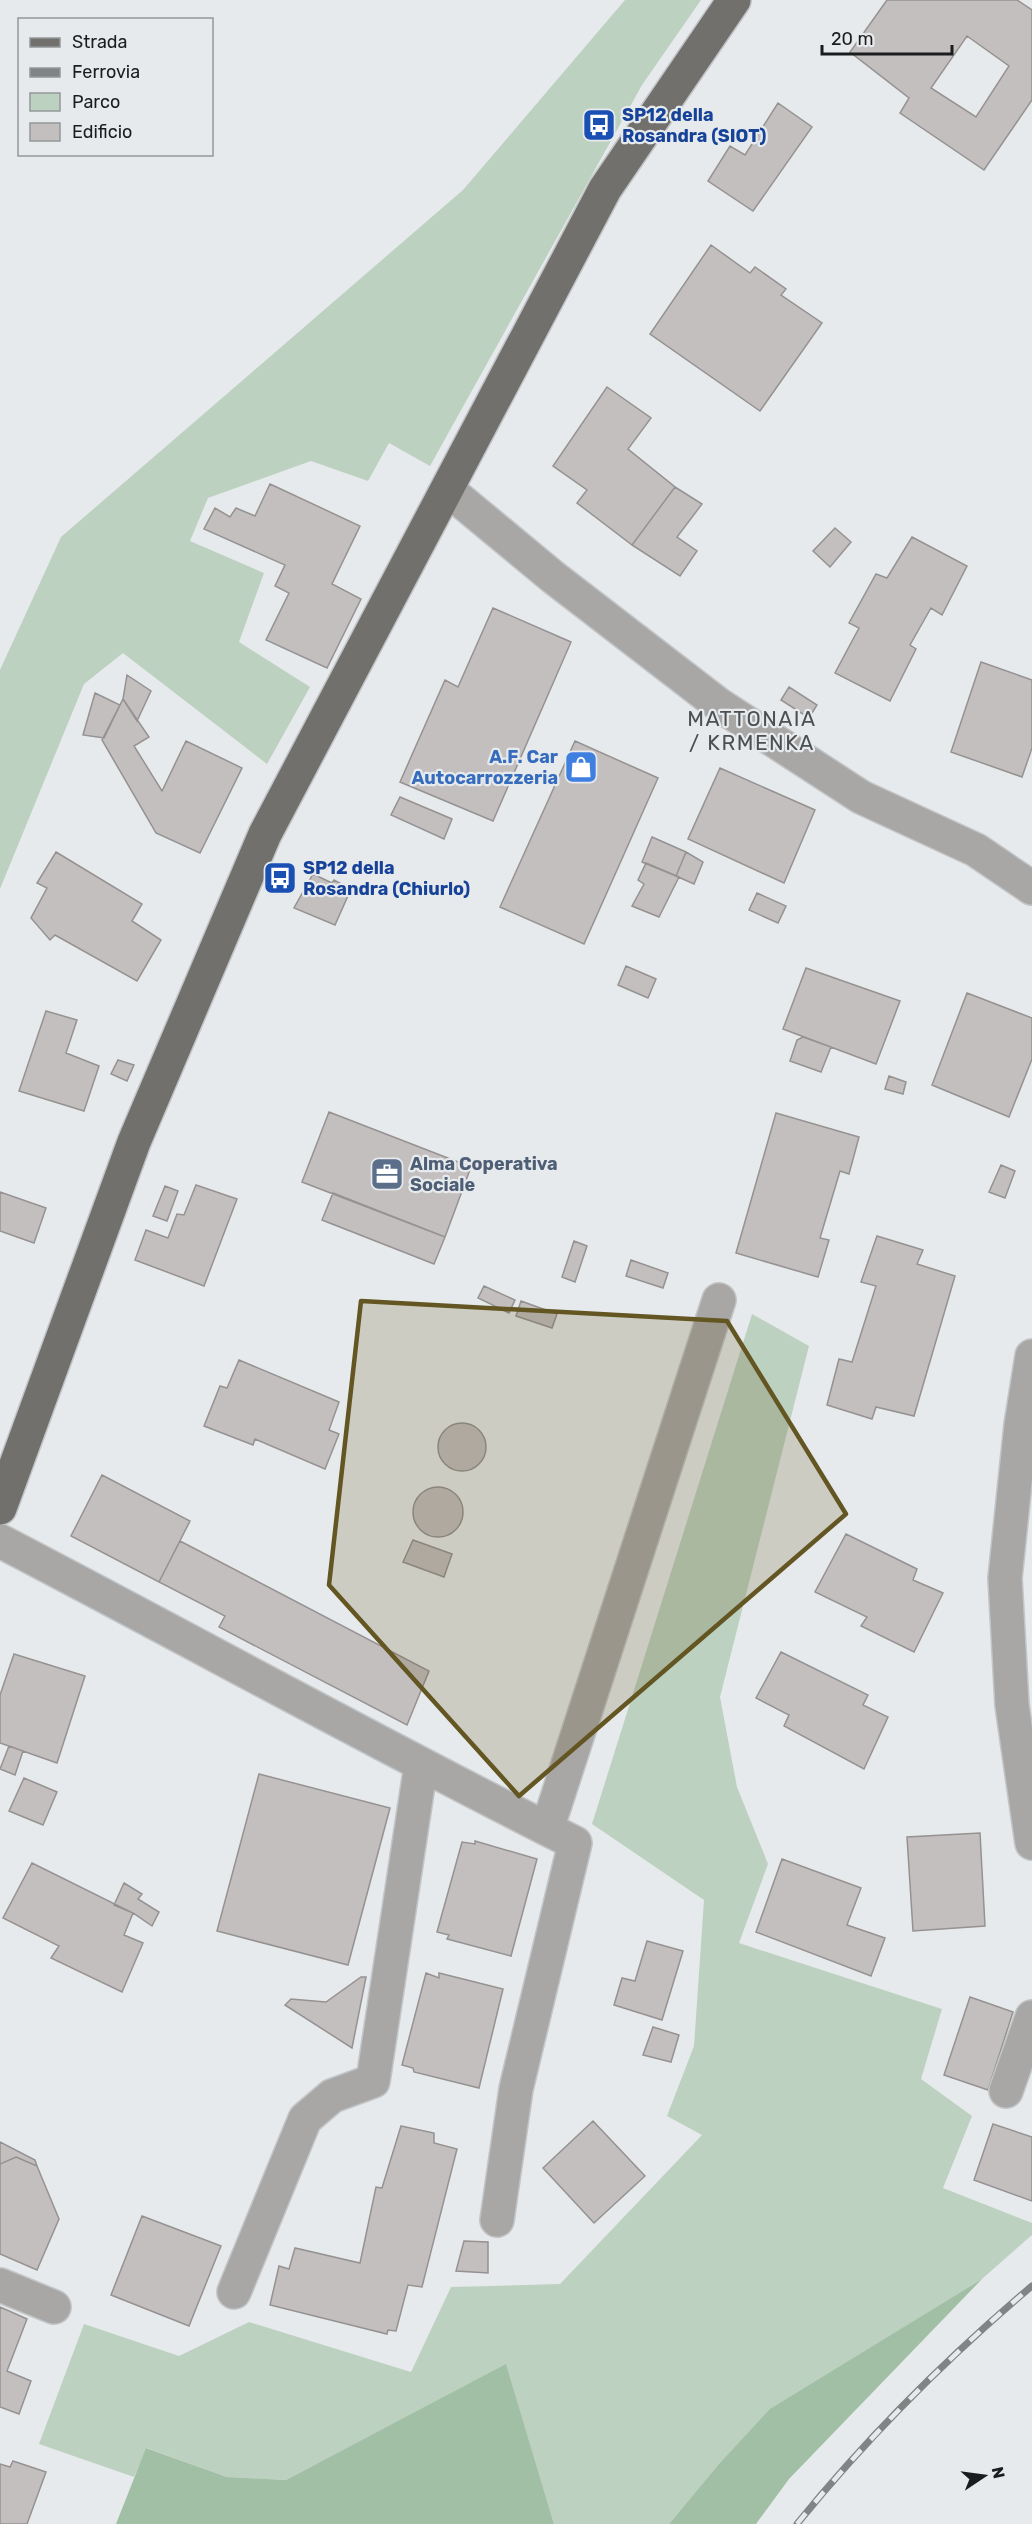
<svg xmlns="http://www.w3.org/2000/svg" width="1032" height="2524" viewBox="0 0 1032 2524" font-family="Rubik,sans-serif">
	<rect width="100%" height="100%" fill="#e7eaec"/>
	<path fill="#bdd1c0" d="M 625,0 L 701,0 L 642,85 L 430,466 L 389,443 L 368,481 L 311,461 L 208,498 L 190,541 L 264,573 L 239,642 L 310,687 L 267,764 L 123,653 L 84,684 L 0,889 L 0,670 L 61,537 L 463,190 Z
		M 752,1314 L 809,1346 L 720,1697 L 737,1787 L 768,1864 L 739,1943 L 942,2009 L 921,2079 L 972,2116 L 943,2188 L 1032,2223 L 1032,2235 L 982,2279 L 771,2409 L 718,2465 L 669,2524 L 554,2524 L 506,2365 L 286,2480 L 227,2477 L 147,2448 L 134,2477 L 39,2444 L 84,2324 L 179,2356 L 249,2322 L 411,2372 L 451,2287 L 560,2284 L 702,2135 L 667,2116 L 694,2046 L 704,1900 L 592,1824 Z"/>
	<path fill="#a1bfa5" d="M 982,2279 L 789,2479 L 756,2524 L 669,2524 L 718,2465 L 770,2409 Z
		M 506,2364 L 554,2524 L 116,2524 L 146,2448 L 227,2477 L 286,2480 Z"/>
	<path fill="#c3bfbf" stroke="#959291" stroke-width="1.5" fill-rule="evenodd" d="M 887,0 L 1017,0 L 1032,10 L 1032,100 L 984,170 L 900,113 L 909,98 L 850,52 ZM 967,36 L 1009,66 L 976,117 L 931,88 Z
		M 778,103 L 812,127 L 753,211 L 708,181 L 730,146 L 745,155 Z
		M 711,245 L 750,273 L 755,267 L 786,289 L 781,295 L 822,323 L 760,411 L 650,334 Z
		M 607,387 L 651,418 L 628,449 L 675,487 L 632,545 L 577,503 L 587,490 L 553,466 Z
		M 270,484 L 360,526 L 332,584 L 361,599 L 327,668 L 266,640 L 289,593 L 275,586 L 285,565 L 204,529 L 215,508 L 230,517 L 236,508 L 255,516 Z
		M 675,487 L 702,504 L 677,537 L 697,551 L 680,576 L 632,545 Z
		M 835,528 L 851,542 L 830,567 L 813,551 Z
		M 912,537 L 967,566 L 942,615 L 931,608 L 910,645 L 916,649 L 890,701 L 835,673 L 859,628 L 849,623 L 876,574 L 887,578 Z
		M 493,608 L 571,642 L 493,821 L 400,782 L 445,680 L 458,687 Z
		M 981,662 L 1032,680 L 1032,748 L 1022,777 L 951,752 Z
		M 127,675 L 151,691 L 137,721 L 123,699 Z
		M 789,687 L 817,705 L 809,718 L 781,700 Z
		M 95,693 L 120,705 L 104,738 L 83,735 Z
		M 123,699 L 149,737 L 134,746 L 162,791 L 186,741 L 242,768 L 200,853 L 156,833 L 102,740 Z
		M 575,741 L 658,778 L 584,944 L 500,907 Z
		M 720,768 L 815,810 L 784,883 L 688,839 Z
		M 400,797 L 452,819 L 444,839 L 391,815 Z
		M 652,837 L 686,852 L 676,876 L 642,862 Z
		M 56,852 L 142,904 L 132,921 L 161,940 L 137,981 L 55,935 L 50,940 L 31,918 L 47,888 L 37,883 Z
		M 686,852 L 703,862 L 694,884 L 676,876 Z
		M 646,863 L 679,877 L 659,917 L 632,906 L 644,884 L 638,880 Z
		M 313,874 L 332,883 L 334,880 L 351,889 L 335,925 L 294,908 Z
		M 757,893 L 786,906 L 778,923 L 749,910 Z
		M 626,966 L 656,979 L 648,998 L 618,985 Z
		M 806,968 L 900,1001 L 876,1064 L 783,1029 Z
		M 967,993 L 1032,1018 L 1032,1059 L 1009,1117 L 932,1085 Z
		M 46,1011 L 77,1020 L 66,1053 L 99,1066 L 84,1111 L 19,1091 Z
		M 803,1037 L 831,1047 L 821,1072 L 790,1061 L 797,1040 Z
		M 118,1060 L 134,1065 L 127,1081 L 111,1074 Z
		M 889,1076 L 906,1082 L 903,1094 L 885,1089 Z
		M 329,1112 L 471,1167 L 445,1237 L 302,1182 Z
		M 776,1113 L 859,1137 L 849,1174 L 840,1171 L 820,1238 L 829,1240 L 818,1277 L 736,1253 Z
		M 1001,1165 L 1015,1171 L 1005,1198 L 989,1192 Z
		M 196,1185 L 237,1199 L 204,1286 L 135,1260 L 146,1230 L 168,1238 L 177,1214 L 184,1215 Z
		M 165,1186 L 178,1191 L 167,1221 L 153,1216 Z
		M 0,1192 L 46,1208 L 34,1243 L 0,1231 Z
		M 333,1193 L 445,1237 L 434,1264 L 322,1220 Z
		M 877,1236 L 923,1250 L 917,1264 L 955,1276 L 914,1416 L 876,1407 L 872,1419 L 827,1405 L 839,1359 L 852,1362 L 876,1286 L 861,1282 Z
		M 574,1241 L 587,1246 L 575,1282 L 562,1277 Z
		M 631,1260 L 668,1273 L 663,1288 L 626,1276 Z
		M 484,1286 L 515,1300 L 509,1313 L 478,1298 Z
		M 521,1301 L 557,1314 L 552,1328 L 516,1316 Z
		M 239,1360 L 339,1402 L 329,1430 L 339,1434 L 325,1469 L 255,1439 L 253,1445 L 204,1426 L 220,1386 L 227,1388 Z
		M438 1447a24 24 0 1 1 48 0a24 24 0 1 1-48 0Z
		M 102,1475 L 190,1521 L 159,1582 L 71,1536 Z
		M413 1512a25 25 0 1 1 50 0a25 25 0 1 1-50 0Z
		M 846,1534 L 917,1569 L 913,1580 L 943,1593 L 914,1652 L 861,1626 L 867,1617 L 815,1592 Z
		M 413,1540 L 452,1554 L 444,1577 L 403,1562 Z
		M 180,1541 L 429,1671 L 407,1725 L 219,1627 L 225,1616 L 159,1582 Z
		M 781,1652 L 868,1695 L 863,1705 L 888,1717 L 864,1769 L 784,1726 L 789,1715 L 756,1698 Z
		M 14,1654 L 85,1676 L 57,1763 L 0,1743 L 0,1695 Z
		M 9,1746 L 23,1751 L 15,1775 L 0,1769 Z
		M 259,1774 L 390,1808 L 348,1965 L 217,1931 Z
		M 24,1778 L 57,1792 L 43,1825 L 9,1811 Z
		M 980,1833 L 985,1926 L 913,1931 L 907,1837 Z
		M 475,1841 L 537,1859 L 511,1956 L 447,1939 L 449,1935 L 437,1932 L 462,1842 L 475,1844 Z
		M 782,1859 L 861,1888 L 847,1925 L 885,1938 L 871,1976 L 756,1932 Z
		M 32,1863 L 133,1913 L 124,1935 L 143,1943 L 122,1992 L 51,1958 L 59,1946 L 3,1918 Z
		M 124,1883 L 142,1894 L 138,1899 L 159,1912 L 152,1926 L 133,1913 L 114,1905 Z
		M 647,1941 L 683,1951 L 662,2020 L 614,2005 L 622,1978 L 635,1981 Z
		M 426,1973 L 439,1978 L 439,1973 L 503,1989 L 479,2088 L 414,2072 L 413,2068 L 402,2065 Z
		M 361,1977 L 366,1977 L 352,2048 L 285,2005 L 291,1999 L 326,2002 Z
		M 970,1997 L 1013,2012 L 988,2090 L 944,2075 Z
		M 653,2027 L 679,2035 L 671,2062 L 643,2055 Z
		M 593,2121 L 645,2176 L 594,2223 L 543,2168 Z
		M 993,2124 L 1032,2137 L 1032,2201 L 974,2180 Z
		M 401,2126 L 434,2133 L 434,2143 L 457,2149 L 422,2287 L 408,2285 L 396,2331 L 388,2330 L 387,2334 L 270,2305 L 279,2266 L 289,2269 L 295,2248 L 360,2263 L 376,2187 L 382,2188 Z
		M 0,2142 L 35,2160 L 37,2166 L 16,2157 L 0,2164 Z
		M 16,2157 L 37,2166 L 59,2219 L 37,2270 L 0,2254 L 0,2164 Z
		M 142,2216 L 221,2246 L 189,2326 L 111,2295 Z
		M 464,2241 L 488,2242 L 488,2273 L 456,2271 Z
		M 0,2307 L 27,2319 L 7,2371 L 31,2381 L 19,2414 L 0,2407 Z
		M 13,2461 L 46,2472 L 27,2524 L 0,2524 L 0,2464 L 10,2467 Z"/>
	<g fill="none" stroke-linecap="round" stroke-linejoin="round">
		<defs>
			<path id="minor" d="M 448,490 L 553,577 L 718,704 L 861,797 L 976,850 L 1032,888
				M 1032,1356 L 1021,1425 L 1005,1578 L 1012,1705 L 1032,1843
				M 0,1541 C 192,1641 381,1746 575,1843 L 516,2089 L 497,2220
				M 547,1829 L 719,1300
				M 1006,2091 L 1032,2017
				M 0,2285 L 54,2307
				M 234,2292 L 305,2119 L 332,2096 L 373,2081 L 421,1765"/>
			<path id="major" d="M 0,1508 L 134,1142 L 265,834 L 605,189 L 734,0"/>
		</defs>
		<use href="#minor" stroke="#c2c5c7" stroke-width="36"/>
		<use href="#major" stroke="#c2c5c7" stroke-width="36"/>
		<use href="#minor" stroke="#a8a7a6" stroke-width="33"/>
		<use href="#major" stroke="#71706d" stroke-width="33"/>
		<defs>
			<path id="rail" d="M 797,2524 C 866,2439 948,2357 1032,2286"/>
		</defs>
		<use href="#rail" stroke="#818384" stroke-width="7"/>
		<use href="#rail" stroke="#e7eaec" stroke-width="4.5" stroke-dasharray="14" stroke-linecap="butt"/>
	</g>
	<path fill="#635623" fill-opacity="0.2" stroke="#635623" stroke-width="4.5" stroke-linejoin="round" d="M 361,1301 L 727,1321 L 846,1514 L 519,1796 L 329,1585 Z"/>
	<defs>
		<symbol id="bus-square" viewBox="-11 -11 22 22"><rect x="-9" y="-9" width="18" height="18" rx="4" fill="#1a4fb4" stroke="#e7eaec"/><path d="M-5-6H5V4H4V6H2V4H-2V6H-4V4H-5ZM-3.5-4V0h7V-4ZM-3.5 1.2v1.5H-2V1.2ZM2 1.2v1.5H3.5V1.2Z" fill="#fff"/></symbol>
		<symbol id="shop-square" viewBox="-11 -11 22 22"><rect x="-9" y="-9" width="18" height="18" rx="4" fill="#3f7fe0" stroke="#e7eaec"/><path d="M-5-2.5h2.3a2.7 3.5 0 0 1 5.4 0H5L5.5 6h-11ZM-1.5-2.5h3a1.5 2.3 0 0 0-3 0Z" fill="#fff"/></symbol>
		<symbol id="office-square" viewBox="-11 -11 22 22"><rect x="-9" y="-9" width="18" height="18" rx="4" fill="#5c6f8a" stroke="#e7eaec"/><path d="M-6-3h4V-5.5h4V-3h4V5H-6ZM-1-4.5V-3h2v-1.5ZM-6 0V1H6V0Z" fill="#fff"/></symbol>
	</defs>
	<g fill-rule="evenodd">
		<use href="#bus-square" x="580" y="106" width="38" height="38"/>
		<use href="#shop-square" x="562" y="748" width="38" height="38"/>
		<use href="#bus-square" x="261" y="859" width="38" height="38"/>
		<use href="#office-square" x="368" y="1155" width="38" height="38"/>
	</g>
	<g text-anchor="middle" dominant-baseline="central" stroke-width="4.5" stroke-linejoin="round" paint-order="stroke">
		<g font-size="18" font-weight="bold" fill="#164399" stroke="#e7eaec" text-anchor="start">
			<text x="622" y="115">SP12 della<tspan x="622" dy="21">Rosandra (SIOT)</tspan></text>
			<text x="303" y="868">SP12 della<tspan x="303" dy="21">Rosandra (Chiurlo)</tspan></text>
		</g>
		<g font-size="18" font-weight="bold" fill="#366cbe" stroke="#e7eaec" text-anchor="end">
			<text x="558" y="757">A.F. Car<tspan x="558" dy="21">Autocarrozzeria</tspan></text>
		</g>
		<g font-size="18" font-weight="bold" fill="#4e5e75" stroke="#e7eaec" text-anchor="start">
			<text x="410" y="1164">Alma Coperativa<tspan x="410" dy="21">Sociale</tspan></text>
		</g>
		<g font-size="21" letter-spacing="1.5" fill="#4d5052" stroke="#e7eaec">
			<text x="752" y="718">MATTONAIA<tspan x="752" dy="24">/ KRMENKA</tspan></text>
		</g>
	</g>
	<rect x="18" y="18" width="195" height="138" fill="#e7eaec" stroke="#959899" stroke-width="1.5"/>
	<rect x="30" y="38" width="30" height="9" fill="#71706d" stroke="#959899" stroke-width="1.5"/>
	<text x="72" y="48" font-size="18" fill="#1b1c1d">Strada</text>
	<rect x="30" y="68" width="30" height="9" fill="#818384" stroke="#959899" stroke-width="1.5"/>
	<text x="72" y="78" font-size="18" fill="#1b1c1d">Ferrovia</text>
	<rect x="30" y="93" width="30" height="18" fill="#bdd1c0" stroke="#959899" stroke-width="1.5"/>
	<text x="72" y="108" font-size="18" fill="#1b1c1d">Parco</text>
	<rect x="30" y="123" width="30" height="18" fill="#c3bfbf" stroke="#959899" stroke-width="1.5"/>
	<text x="72" y="138" font-size="18" fill="#1b1c1d">Edificio</text>
	<g transform="translate(984 2476) rotate(77)" stroke="#e7eaec" stroke-width="4.5" paint-order="stroke">
	<path d="M0-4.5L10 22L0 15L-10 22Z" fill="#1b1c1d"/>
	<text y="-9" font-size="16" font-weight="bold" text-anchor="middle" fill="#1b1c1d">N</text>
	</g>
	<path d="M822 45v9h130v-9" fill="none" stroke="#1b1c1d" stroke-width="3"/>
	<text x="831" y="45" font-size="18" fill="#1b1c1d" stroke="#e7eaec" stroke-width="4.5" paint-order="stroke">20 m</text>
</svg>
